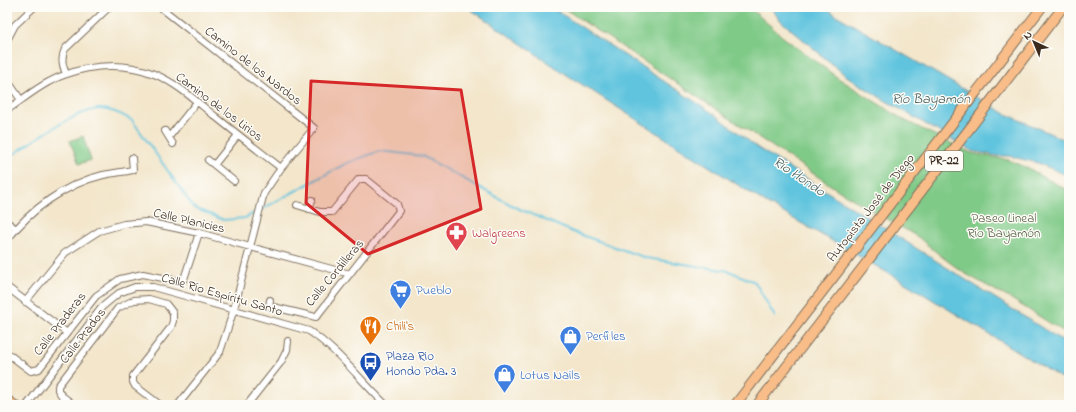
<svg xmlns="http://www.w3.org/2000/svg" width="1076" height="412" viewBox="0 0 1076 412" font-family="'Indie Flower',sans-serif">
	<rect width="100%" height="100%" fill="#fdfcf7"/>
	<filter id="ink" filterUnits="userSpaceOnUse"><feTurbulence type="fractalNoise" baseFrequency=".025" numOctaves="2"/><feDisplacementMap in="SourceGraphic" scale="8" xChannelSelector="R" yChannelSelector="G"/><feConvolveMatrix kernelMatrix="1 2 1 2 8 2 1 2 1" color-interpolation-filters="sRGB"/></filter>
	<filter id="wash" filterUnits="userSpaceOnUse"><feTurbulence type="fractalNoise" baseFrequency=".012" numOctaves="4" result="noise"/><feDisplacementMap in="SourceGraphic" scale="16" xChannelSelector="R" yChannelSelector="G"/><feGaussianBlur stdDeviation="0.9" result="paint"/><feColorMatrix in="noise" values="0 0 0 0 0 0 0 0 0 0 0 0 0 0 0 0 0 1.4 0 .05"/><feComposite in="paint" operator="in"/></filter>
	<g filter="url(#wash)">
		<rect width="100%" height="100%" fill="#f3e6cb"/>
		<path fill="#80ca88" stroke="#5e7a53" d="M 562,7 L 749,7 L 783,37 L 838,78 L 904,120 L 971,153 L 1009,160 L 1030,169 L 1045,178 L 1069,191 L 1069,335 L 1013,300 L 964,273 L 941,256 L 918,237 L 841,192 Z
			M 83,136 L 91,160 L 79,164 L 70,141 Z"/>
		<path fill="#61c4de" stroke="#4e777e" d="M 467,7 L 551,7 L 717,116 L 758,148 L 1069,345 L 1069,383 L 902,281 L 766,203 L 564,73 Z
			M 770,7 L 825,7 L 836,15 L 1006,114 L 1063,139 L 1069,143 L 1069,176 L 1038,163 L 1009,156 L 997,156 L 972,151 L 881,98 L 845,75 L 781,21 Z"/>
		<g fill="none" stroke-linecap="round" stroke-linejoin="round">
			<path stroke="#61c4de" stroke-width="2" d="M 7,159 C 29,144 72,112 98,109 C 109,108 123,115 132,120 L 194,208 L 224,220 L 245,218 L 258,211
				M 262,209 L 347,163 L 380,151 L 422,156 L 515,207 L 573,232 L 646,258 L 729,271 L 755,282 L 775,317"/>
		</g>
	</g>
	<g filter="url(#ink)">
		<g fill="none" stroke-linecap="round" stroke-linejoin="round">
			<defs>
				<path id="minor" d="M 160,7 L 314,128 L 281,168 L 264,193 L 234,309 L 220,352 L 178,405
					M 7,40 L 15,25 L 34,7
					M 66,74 C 62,64 61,58 65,49 L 109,7
					M 7,80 L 21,100
					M 7,110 C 26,97 45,81 67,74 C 94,64 127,63 154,74 C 177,83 197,102 216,117 C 237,134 259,151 281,168
					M 165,131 L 173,144
					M 169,137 L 197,102
					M 208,160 L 234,181
					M 214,165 L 238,135
					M 309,209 L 312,200
					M 7,222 L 16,229
					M 7,240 C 30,210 65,184 103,175 C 113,173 123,172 133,170 L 132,158
					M 7,287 L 67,333
					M 270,300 L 269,306 L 316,317 L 399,211 L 397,204 L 366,179 L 359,179 L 332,212 L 320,212 L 297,205
					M 25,302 L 65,253 L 99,231 L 124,224 L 146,222 L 199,233 L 350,274
					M 7,353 L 31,371 L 39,369 L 96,296 L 120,279 L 143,274 L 178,281 L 184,279 L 199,233
					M 27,405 L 102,307 L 119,293 L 135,287 L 153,287 L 309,331 C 339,351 360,380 386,405
					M 74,405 L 62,396 L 58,390 L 58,386 L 118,308 L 134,300 L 149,299 L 166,304 L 173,313 L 173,321 L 171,327 L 133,376 L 133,382 L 135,386 L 160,405
					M 247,405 L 281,362 L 287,350 L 288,341"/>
				<path id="major" d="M 7,399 L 15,405"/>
				<path id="highway" d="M 735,405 L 1042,7
					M 757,405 L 1063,7"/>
			</defs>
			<use href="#minor" stroke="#7b6c5b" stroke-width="8"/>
			<use href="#major" stroke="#7b6c5b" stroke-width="10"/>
			<use href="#highway" stroke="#7b6c5b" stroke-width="11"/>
			<use href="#minor" stroke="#fff" stroke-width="6"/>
			<use href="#major" stroke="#f8bd88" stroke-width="8"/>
			<use href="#highway" stroke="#f8bd88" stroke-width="9"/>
		</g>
	</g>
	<path fill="#d62828" fill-opacity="0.2" stroke="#d62828" stroke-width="3" stroke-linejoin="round" d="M 311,81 L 461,90 L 481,209 L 368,254 L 306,203 Z"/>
	<defs>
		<symbol id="pharmacy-pin" viewBox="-11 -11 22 30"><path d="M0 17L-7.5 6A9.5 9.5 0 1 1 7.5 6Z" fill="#e0444e" stroke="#fdfcf7"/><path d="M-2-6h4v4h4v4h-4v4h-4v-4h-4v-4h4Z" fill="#fff"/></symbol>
		<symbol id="supermarket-pin" viewBox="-11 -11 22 30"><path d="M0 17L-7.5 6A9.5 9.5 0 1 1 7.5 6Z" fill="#3f7fe0" stroke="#fdfcf7"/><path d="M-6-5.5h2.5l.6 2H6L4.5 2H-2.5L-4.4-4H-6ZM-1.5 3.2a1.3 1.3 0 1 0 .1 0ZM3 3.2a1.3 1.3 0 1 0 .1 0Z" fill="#fff"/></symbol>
		<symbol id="restaurant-pin" viewBox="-11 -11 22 30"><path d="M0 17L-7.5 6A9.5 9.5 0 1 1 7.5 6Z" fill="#e8710a" stroke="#fdfcf7"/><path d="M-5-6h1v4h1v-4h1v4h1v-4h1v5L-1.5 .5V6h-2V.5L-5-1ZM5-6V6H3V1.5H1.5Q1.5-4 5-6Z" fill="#fff"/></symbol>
		<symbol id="shop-pin" viewBox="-11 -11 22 30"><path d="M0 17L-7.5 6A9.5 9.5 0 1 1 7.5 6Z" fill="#3f7fe0" stroke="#fdfcf7"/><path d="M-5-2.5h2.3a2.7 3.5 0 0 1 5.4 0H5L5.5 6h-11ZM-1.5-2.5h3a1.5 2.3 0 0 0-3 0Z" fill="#fff"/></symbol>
		<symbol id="bus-pin" viewBox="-11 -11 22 30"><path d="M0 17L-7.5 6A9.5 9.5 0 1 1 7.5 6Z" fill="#1a4fb4" stroke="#fdfcf7"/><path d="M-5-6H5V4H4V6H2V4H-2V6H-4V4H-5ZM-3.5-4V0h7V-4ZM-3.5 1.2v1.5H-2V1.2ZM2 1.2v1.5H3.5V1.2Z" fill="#fff"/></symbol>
	</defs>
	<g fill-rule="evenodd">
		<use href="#pharmacy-pin" x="444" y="220" width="25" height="34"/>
		<use href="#supermarket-pin" x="388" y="278" width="25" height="34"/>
		<use href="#restaurant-pin" x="358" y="314" width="25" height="34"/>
		<use href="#shop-pin" x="558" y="324" width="25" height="34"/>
		<use href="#bus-pin" x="358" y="350" width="25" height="34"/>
		<use href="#shop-pin" x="492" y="362" width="25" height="34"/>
	</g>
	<g text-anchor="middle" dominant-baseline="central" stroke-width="3" stroke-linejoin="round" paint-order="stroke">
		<rect fill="#fdfcf7" stroke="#75695f" stroke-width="1" x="925" y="151" width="38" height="20" rx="3"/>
		<g font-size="12" font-weight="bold" fill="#3b2a1e">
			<text x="944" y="161">PR-22</text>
		</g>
		<g font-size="13" fill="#3b2a1e" stroke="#fdfcf7">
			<text transform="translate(253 66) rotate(38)">Camino de los Nardos</text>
			<text transform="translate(219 107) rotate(37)">Camino de los Lirios</text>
			<text transform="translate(871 208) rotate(-52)">Autopista José de Diego</text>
			<text transform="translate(189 221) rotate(13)">Calle Planicies</text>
			<text transform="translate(335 273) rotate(-50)">Calle Cordilleras</text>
			<text transform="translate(222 295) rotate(16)">Calle Río Espíritu Santo</text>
			<text transform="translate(60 324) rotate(-52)">Calle Praderas</text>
			<text transform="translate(83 336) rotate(-52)">Calle Prados</text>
		</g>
		<g font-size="13" fill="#505a3e" stroke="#fdfcf7">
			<text x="1004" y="218">Paseo Lineal<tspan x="1004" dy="15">Río Bayamón</tspan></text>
		</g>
		<g font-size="13" fill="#be3a42" stroke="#fdfcf7" text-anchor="start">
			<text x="472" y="233">Walgreens</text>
		</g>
		<g font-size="13" fill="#366cbe" stroke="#fdfcf7" text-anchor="start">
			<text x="416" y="290">Pueblo</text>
			<text x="586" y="336">Perfiles</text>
			<text x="520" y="375">Lotus Nails</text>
		</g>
		<g font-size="13" fill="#c56008" stroke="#fdfcf7" text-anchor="start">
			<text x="386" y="326">Chili's</text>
		</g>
		<g font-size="13" fill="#164399" stroke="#fdfcf7" text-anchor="start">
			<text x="386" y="356">Plaza Rio<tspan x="386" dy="15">Hondo Pda. 3</tspan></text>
		</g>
		<g font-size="14" font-style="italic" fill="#486061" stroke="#fdfcf7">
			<text x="931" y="99">Río Bayamón</text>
			<text transform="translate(799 177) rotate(34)">Río Hondo</text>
		</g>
	</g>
	<rect width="1076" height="412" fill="none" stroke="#fdfcf7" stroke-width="24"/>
	<g transform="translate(1034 42) rotate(316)" stroke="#fdfcf7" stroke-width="3" paint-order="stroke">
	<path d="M0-3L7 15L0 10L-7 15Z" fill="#3b2a1e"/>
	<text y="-6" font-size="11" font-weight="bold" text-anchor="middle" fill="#3b2a1e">N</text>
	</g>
</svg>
